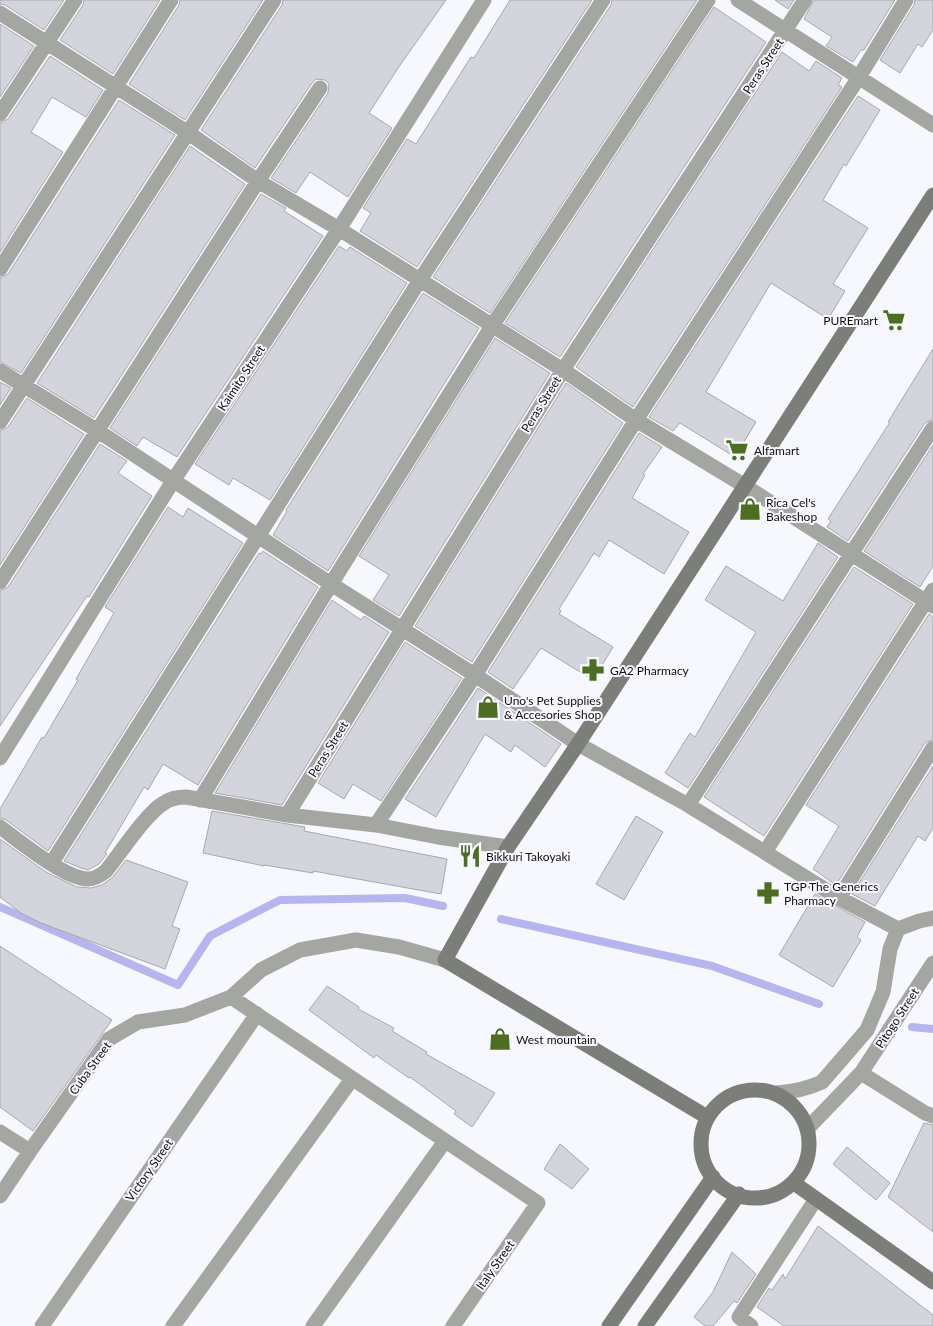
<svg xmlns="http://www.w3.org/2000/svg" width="933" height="1326" viewBox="0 0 933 1326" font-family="Lato,sans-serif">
	<rect width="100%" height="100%" fill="#f7f7fe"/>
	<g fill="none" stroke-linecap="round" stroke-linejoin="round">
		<path stroke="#b7b5ed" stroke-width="8" d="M 0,907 L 178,985 L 210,936 L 280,900 L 405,898 L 443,906
			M 501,919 L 712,966 L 819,1004
			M 912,1027 L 933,1029"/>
	</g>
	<path fill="#d4d4dd" stroke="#a7a7af" d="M 0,0 L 64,0 L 44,30 L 5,5 L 0,4 Z
		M 84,0 L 160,0 L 113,74 L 60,40 L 83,5 Z
		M 180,0 L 263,0 L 185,120 L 129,84 L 179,5 Z
		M 283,0 L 446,0 L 398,68 L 369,113 L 392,128 L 348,197 L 310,172 L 296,193 L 271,178 L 328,93 L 329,84 L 325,80 L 316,79 L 312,83 L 255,168 L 201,130 L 282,5 Z
		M 510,0 L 592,0 L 417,267 L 360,231 L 371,213 L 363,208 L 407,139 L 416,144 L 471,57 L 474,58 Z
		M 612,0 L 697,0 L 490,313 L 433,277 L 611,5 Z
		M 775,0 L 794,0 L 788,9 Z
		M 814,0 L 895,0 L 864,50 L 861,50 L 853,62 L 826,46 L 832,37 L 804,19 Z
		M 915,0 L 933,0 L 933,30 L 922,47 L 918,44 L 900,73 L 880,60 L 914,5 Z
		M 714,7 L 766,42 L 560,357 L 505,323 Z
		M 0,24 L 34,46 L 0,97 Z
		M 782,52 L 809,71 L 816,61 L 842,78 L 838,85 L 842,87 L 633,407 L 576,367 Z
		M 50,56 L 103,90 L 86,117 L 52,97 L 31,132 L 63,152 L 0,252 L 0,123 L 8,119 Z
		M 858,96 L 880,110 L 846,166 L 844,164 L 823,200 L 868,228 L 833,284 L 845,291 L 828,319 L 771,283 L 706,392 L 756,422 L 735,457 L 680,423 L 673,431 L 649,417 Z
		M 119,100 L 175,135 L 21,373 L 0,362 L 0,278 L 8,274 Z
		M 190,146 L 245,184 L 94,418 L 37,383 Z
		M 261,194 L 286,208 L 284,211 L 323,236 L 177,457 L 143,437 L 137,446 L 110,428 Z
		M 339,246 L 347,251 L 350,247 L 407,283 L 270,500 L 233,478 L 229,485 L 195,464 Z
		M 423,293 L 479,328 L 328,571 L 273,535 L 287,511 L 286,510 Z
		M 495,338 L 550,373 L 399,616 L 373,600 L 389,575 L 359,556 Z
		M 933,349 L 933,419 L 925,423 L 848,541 L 827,527 L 831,521 L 828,519 L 890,422 L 888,422 Z
		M 0,382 L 11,388 L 0,405 Z
		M 566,383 L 623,423 L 472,662 L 415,626 Z
		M 27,398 L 84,434 L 0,565 L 0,431 L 8,427 Z
		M 639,433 L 662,447 L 643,474 L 645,475 L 632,498 L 689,532 L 664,574 L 609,540 L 599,557 L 594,553 L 559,609 L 561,611 L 559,614 L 613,647 L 593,680 L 541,648 L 513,689 L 488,672 Z
		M 100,444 L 127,461 L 118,473 L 152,496 L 89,597 L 87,596 L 0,726 L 0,591 L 8,587 Z
		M 933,445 L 933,566 L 920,587 L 864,551 Z
		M 168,507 L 183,517 L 188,508 L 243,543 L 48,851 L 6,820 L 0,818 L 0,809 L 42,737 L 44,738 L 78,680 L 76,679 L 114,613 L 105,607 Z
		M 818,543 L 838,557 L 688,788 L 665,773 L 690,733 L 695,737 L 756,632 L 705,600 L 726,566 L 783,601 Z
		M 263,551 L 318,587 L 198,785 L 163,764 L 148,790 L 144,787 L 105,853 L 107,854 L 99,864 L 88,870 L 81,868 L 64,861 L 259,553 L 261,554 Z
		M 854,567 L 913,604 L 764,836 L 704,797 Z
		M 332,600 L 361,620 L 364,616 L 389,632 L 282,805 L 215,793 Z
		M 929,614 L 933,617 L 933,739 L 925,743 L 836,885 L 813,869 L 839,826 L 806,805 Z
		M 405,642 L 462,678 L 381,801 L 353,784 L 344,799 L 318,783 Z
		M 478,688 L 561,744 L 545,767 L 515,745 L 511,752 L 485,734 L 436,817 L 405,799 Z
		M 933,766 L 933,828 L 925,841 L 918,836 L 875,906 L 852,894 Z
		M 212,811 L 305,827 L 304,831 L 447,859 L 441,894 L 313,871 L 313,873 L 264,865 L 264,866 L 203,853 Z
		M 636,816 L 663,832 L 624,900 L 596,884 Z
		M 0,839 L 46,872 L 77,887 L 91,888 L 102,885 L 113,877 L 126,860 L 188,882 L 172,926 L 180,929 L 165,969 L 41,923 L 21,913 L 0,897 Z
		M 815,894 L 865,922 L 857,937 L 861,940 L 833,987 L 779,955 Z
		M 0,946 L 112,1020 L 33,1131 L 0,1107 Z
		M 327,986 L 359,1007 L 358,1009 L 394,1028 L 392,1031 L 427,1052 L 426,1054 L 495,1093 L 472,1127 L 454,1114 L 456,1111 L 410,1077 L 409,1078 L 376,1055 L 374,1058 L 309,1010 Z
		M 924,1123 L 933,1125 L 933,1232 L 888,1197 Z
		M 560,1144 L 589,1169 L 572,1189 L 544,1169 Z
		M 847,1147 L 890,1183 L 876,1200 L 833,1164 Z
		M 818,1226 L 933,1315 L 933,1326 L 784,1326 L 757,1307 L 769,1288 L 772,1290 L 783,1274 L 785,1279 Z
		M 732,1252 L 756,1274 L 737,1303 L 734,1301 L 713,1326 L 705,1326 L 694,1317 L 713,1292 Z"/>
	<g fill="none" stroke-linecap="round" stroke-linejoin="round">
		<path stroke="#a4a6a2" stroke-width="15" d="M 861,1073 L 925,1113 L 933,1116"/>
		<path stroke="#a4a6a2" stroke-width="15" d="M 738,0 L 933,125
			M 0,13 L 187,132 L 258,181 L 339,229 L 563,370 L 636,420 L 745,486 L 933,606
			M 0,114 L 75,0
			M 0,269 L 171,0
			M 0,371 L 98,431 L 331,584 L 475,675 L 578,744 L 688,805 L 839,898 L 898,929
			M 0,422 L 274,0
			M 0,582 L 258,181 L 320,88
			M 0,758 L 173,481 L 339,229 L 484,0
			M 200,800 L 331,584 L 492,326 L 708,0
			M 688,805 L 933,428
			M 287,815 L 563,370 L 805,0
			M 376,825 L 475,675 L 636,420 L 859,77 L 906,0
			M 0,827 C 19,841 65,879 88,879 C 95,879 101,875 106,871 C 119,855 147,812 164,803 C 171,798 178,797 186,797 L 287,815 L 376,825 L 438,837 L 508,847
			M 765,852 L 933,590
			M 51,864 L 420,280 L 603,0
			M 839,898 L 933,748
			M 231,997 L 538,1203 L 453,1326
			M 776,1093 C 792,1092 807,1089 822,1082 L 867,1030 L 883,992 L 890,949 L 898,929 L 919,921 L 933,918
			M 807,1129 L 861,1073 L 933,963
			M 0,1132 L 30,1151
			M 0,1196 L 30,1151 L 109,1039 L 138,1022 L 185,1015 L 231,997 L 261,970 L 300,950 L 356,940 L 399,947 L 445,960
			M 42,1326 L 257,1014
			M 173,1326 L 352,1079
			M 313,1326 L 445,1141
			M 751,1326 L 739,1317 L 816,1199"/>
		<path stroke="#7c7e79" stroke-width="15" d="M701 1144a54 54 0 1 1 108 0a54 54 0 1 1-108 0Z
			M 707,1117 L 445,960 L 508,847 L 578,744 L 933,195
			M 794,1183 L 933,1282
			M 609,1326 L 713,1177
			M 645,1326 L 739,1194"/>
	</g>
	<defs>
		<symbol id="supermarket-bare" viewBox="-9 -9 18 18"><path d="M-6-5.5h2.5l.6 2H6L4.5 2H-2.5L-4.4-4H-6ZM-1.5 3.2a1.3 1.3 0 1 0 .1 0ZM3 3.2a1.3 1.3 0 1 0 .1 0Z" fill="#4d6d23" stroke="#f7f7fe" stroke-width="2.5" paint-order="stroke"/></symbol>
		<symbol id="shop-bare" viewBox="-9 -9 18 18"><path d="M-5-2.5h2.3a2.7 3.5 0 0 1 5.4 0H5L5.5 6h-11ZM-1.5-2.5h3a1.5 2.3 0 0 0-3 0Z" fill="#4d6d23" stroke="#f7f7fe" stroke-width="2.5" paint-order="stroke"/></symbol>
		<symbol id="pharmacy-bare" viewBox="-9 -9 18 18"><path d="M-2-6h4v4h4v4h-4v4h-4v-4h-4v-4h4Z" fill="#4d6d23" stroke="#f7f7fe" stroke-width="2.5" paint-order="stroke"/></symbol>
		<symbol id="restaurant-bare" viewBox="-9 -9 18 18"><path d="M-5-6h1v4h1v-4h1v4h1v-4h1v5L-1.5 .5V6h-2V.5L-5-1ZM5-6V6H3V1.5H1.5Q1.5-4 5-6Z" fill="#4d6d23" stroke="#f7f7fe" stroke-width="2.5" paint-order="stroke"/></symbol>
	</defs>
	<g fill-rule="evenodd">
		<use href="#supermarket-bare" x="878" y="304" width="32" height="32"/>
		<use href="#supermarket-bare" x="721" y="434" width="32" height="32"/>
		<use href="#shop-bare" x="734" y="493" width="32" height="32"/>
		<use href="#pharmacy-bare" x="577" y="654" width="32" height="32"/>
		<use href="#shop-bare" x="472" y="691" width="32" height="32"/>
		<use href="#restaurant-bare" x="454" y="840" width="32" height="32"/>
		<use href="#pharmacy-bare" x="752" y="877" width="32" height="32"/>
		<use href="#shop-bare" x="484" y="1023" width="32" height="32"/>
	</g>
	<g text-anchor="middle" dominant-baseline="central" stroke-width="4" stroke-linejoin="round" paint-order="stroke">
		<g font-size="12" fill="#101013" stroke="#f7f7fe">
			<text transform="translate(763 66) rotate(-57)">Peras Street</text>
			<text transform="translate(241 378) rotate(-57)">Kaimito Street</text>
			<text transform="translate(541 404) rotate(-58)">Peras Street</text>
			<text transform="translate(328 749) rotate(-58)">Peras Street</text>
			<text transform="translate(897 1018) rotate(-57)">Pitogo Street</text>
			<text transform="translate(90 1068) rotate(-54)">Cuba Street</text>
			<text transform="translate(149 1170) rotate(-55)">Victory Street</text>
			<text transform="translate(495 1265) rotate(-55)">Italy Street</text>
		</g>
		<g font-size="12" fill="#101013" stroke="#f7f7fe" text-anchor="start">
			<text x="878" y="320" text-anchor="end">PUREmart</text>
			<text x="754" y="450">Alfamart</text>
			<text x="766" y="502">Rica Cel's<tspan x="766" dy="14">Bakeshop</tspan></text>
			<text x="610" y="670">GA2 Pharmacy</text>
			<text x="504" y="700">Uno's Pet Supplies<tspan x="504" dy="14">&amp; Accesories Shop</tspan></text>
			<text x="486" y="856">Bikkuri Takoyaki</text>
			<text x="784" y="886">TGP The Generics<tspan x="784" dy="14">Pharmacy</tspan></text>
			<text x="516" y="1039">West mountain</text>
		</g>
	</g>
</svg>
